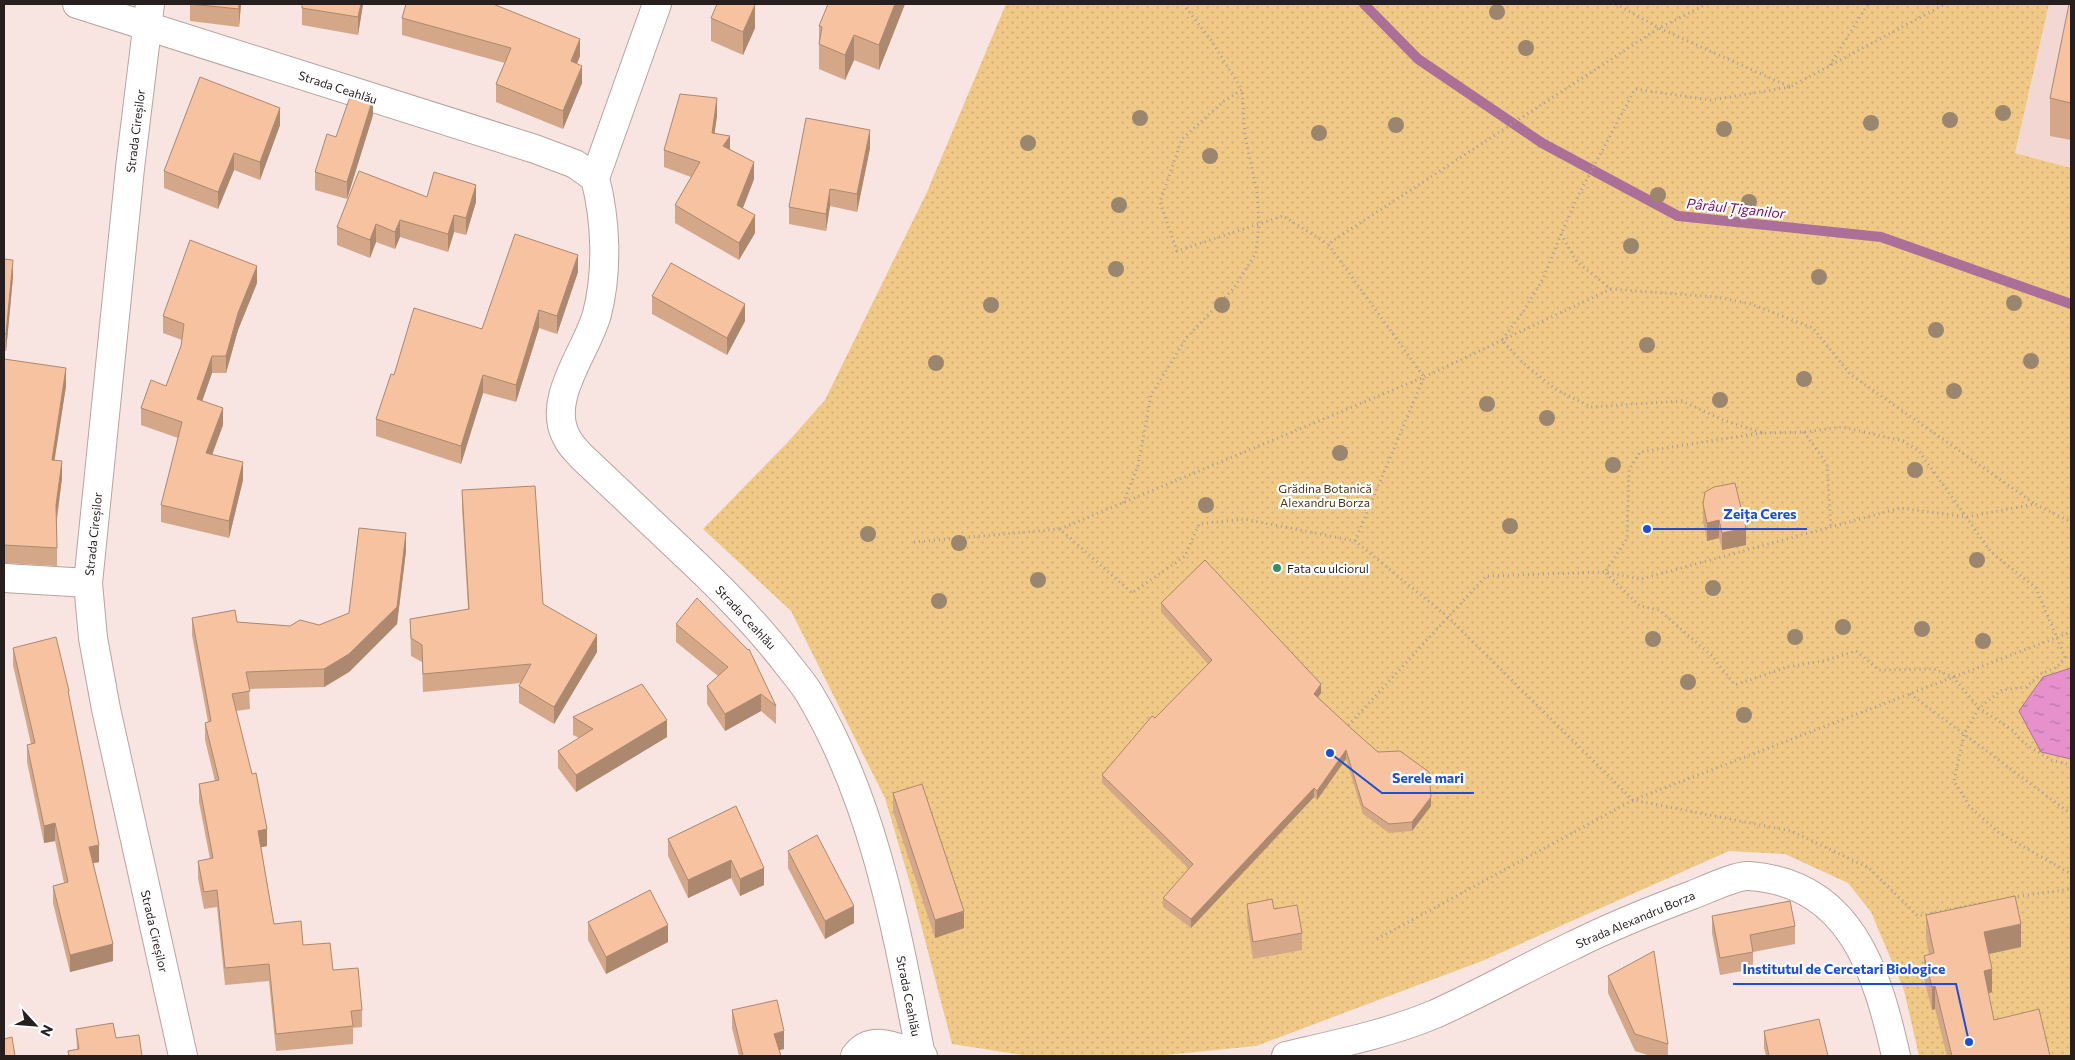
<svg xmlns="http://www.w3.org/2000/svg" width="2075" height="1060" viewBox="0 0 2075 1060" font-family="Commissioner,sans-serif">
	<defs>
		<pattern id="garden-dots" width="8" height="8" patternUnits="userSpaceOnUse" patternTransform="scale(1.25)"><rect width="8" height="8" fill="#f0c987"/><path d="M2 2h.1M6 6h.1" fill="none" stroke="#ceac74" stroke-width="1.8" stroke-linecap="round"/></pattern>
		<pattern id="water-ripples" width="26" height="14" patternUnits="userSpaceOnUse" patternTransform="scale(1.25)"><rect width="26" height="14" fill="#e691cc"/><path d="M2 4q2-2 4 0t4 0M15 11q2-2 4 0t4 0" fill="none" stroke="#ba76a5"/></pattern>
	</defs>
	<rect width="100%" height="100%" fill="#f8e4e1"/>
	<path fill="#f3d7d2" d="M 2049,4 L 2071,4 L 2071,168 L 2015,153 Z"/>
	<path fill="url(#garden-dots)" d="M 1006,4 L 2049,4 L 2015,153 L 2071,168 L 2071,1056 L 1919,1056 L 1904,990 L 1871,912 L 1848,883 L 1785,854 L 1729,851 L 1482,961 L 1256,1046 L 1156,1056 L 1029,1056 L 952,1044 L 912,890 L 885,798 L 791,611 L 703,529 L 787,443 L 825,400 L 927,192 Z"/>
	<path fill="url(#water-ripples)" stroke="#ac6f98" d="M 2071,668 L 2071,759 L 2041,752 L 2019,711 L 2043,677 Z"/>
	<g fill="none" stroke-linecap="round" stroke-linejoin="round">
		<path stroke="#ac6f98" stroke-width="10" d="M 1364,4 L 1418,59 L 1542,143 L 1678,216 L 1881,237 L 2071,304"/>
		<defs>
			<path id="minor" d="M 77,4 L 535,149 L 575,164 L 595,178
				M 150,4 L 130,168 L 88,583 L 93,638 L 106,709 L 183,1056
				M 657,4 L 595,178 C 606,220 608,271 597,314 C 587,351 545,400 567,438 C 570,445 576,450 581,456 C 618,491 654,525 691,560 C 726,593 759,627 788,665 C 795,674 803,683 809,693 C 875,803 897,932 921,1056
				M 4,578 L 88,583
				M 855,1056 C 873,1031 902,1051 923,1056
				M 1286,1056 C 1337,1044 1387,1034 1435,1014 C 1482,993 1527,967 1574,945 C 1612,926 1652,910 1692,895 C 1705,890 1737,875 1749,876 C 1851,883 1877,972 1896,1056"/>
		</defs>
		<use href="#minor" stroke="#b7a4a1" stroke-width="30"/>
		<path stroke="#ab9c99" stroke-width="3" stroke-dasharray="1 4" stroke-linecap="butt" d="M 1183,4 L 1211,40 L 1242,90 L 1224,101 L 1182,139 L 1160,202 L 1177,251 L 1283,216 L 1328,244
			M 1616,4 L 1659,28 L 1790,87 L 1945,4
			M 1830,65 L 1868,4
			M 1790,87 L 1711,100 L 1635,89 L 1578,196 L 1561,234 L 1577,262 L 1611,289 L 1717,297 L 1751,304 L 1813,328 L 1850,374 L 2035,504
			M 1561,234 L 1543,279 L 1523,312 L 1502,340 L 1522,362 L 1555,389 L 1591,407 L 1682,401 L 1723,420 L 1763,433 L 1804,432 L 1842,427 L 1903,441 L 1919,451 L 1991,552 L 2036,588 L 2065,657 L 2057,667 L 2041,674 L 2026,687 L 2002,690 L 1979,708 L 1964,734 L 1954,781 L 1970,807 L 1998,832 L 2071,874
			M 1611,289 L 1424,377 L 1060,529 L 1132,593 L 1185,556 L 1199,524 L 1244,519 L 1355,541 L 1449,618 L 1633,800 L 2071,632
			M 1804,432 L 1827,464 L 1831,527
			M 1762,433 L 1640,452 L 1629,470 L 1627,539 L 1605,572 L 1640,606 L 1659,610 L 1711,655 L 1735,685 L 1787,667 L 1823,661 L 1856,651 L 1879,670 L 1934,669 L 1953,677 L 1979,708 L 2012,730 L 2024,743 L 2051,760 L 2071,765
			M 1123,503 L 1138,466 L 1151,395 L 1187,337 L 1234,288 L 1256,253 L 1259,224 L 1257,192 L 1245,136 L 1242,90
			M 1355,541 L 1424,377 L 1328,244 L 1659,28 L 1707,4
			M 914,542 L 1060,529
			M 1910,694 L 2071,814
			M 1345,729 L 1486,576 L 1605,572 L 1641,579 L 1900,508 L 1967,517 L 2035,504 L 2071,522
			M 2013,897 L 2071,889
			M 1377,939 L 1633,800 L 1791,831 L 1869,868 L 1918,916 L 1982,903"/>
		<use href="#minor" stroke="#fff" stroke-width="28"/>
	</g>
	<g fill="#9a866f">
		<circle cx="1497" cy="12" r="8"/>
		<circle cx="1526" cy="48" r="8"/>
		<circle cx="2003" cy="113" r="8"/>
		<circle cx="1140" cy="118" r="8"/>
		<circle cx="1950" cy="120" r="8"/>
		<circle cx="1871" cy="123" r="8"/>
		<circle cx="1396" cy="125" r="8"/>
		<circle cx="1724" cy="129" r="8"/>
		<circle cx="1319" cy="133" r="8"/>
		<circle cx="1028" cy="143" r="8"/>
		<circle cx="1210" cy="156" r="8"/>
		<circle cx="1658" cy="195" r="8"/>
		<circle cx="1749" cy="202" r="8"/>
		<circle cx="1119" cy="205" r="8"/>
		<circle cx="1631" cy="246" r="8"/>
		<circle cx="1116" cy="269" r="8"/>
		<circle cx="1819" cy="277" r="8"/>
		<circle cx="2014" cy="303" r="8"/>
		<circle cx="991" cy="305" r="8"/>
		<circle cx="1222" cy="305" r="8"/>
		<circle cx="1936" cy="330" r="8"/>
		<circle cx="1647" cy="345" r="8"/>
		<circle cx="2031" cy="361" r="8"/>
		<circle cx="936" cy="363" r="8"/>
		<circle cx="1804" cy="379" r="8"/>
		<circle cx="1954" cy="391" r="8"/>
		<circle cx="1720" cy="400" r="8"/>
		<circle cx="1487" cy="404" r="8"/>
		<circle cx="1547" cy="418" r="8"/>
		<circle cx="1340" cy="453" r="8"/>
		<circle cx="1613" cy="465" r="8"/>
		<circle cx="1915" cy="470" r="8"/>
		<circle cx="1206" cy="505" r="8"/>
		<circle cx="1510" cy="526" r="8"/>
		<circle cx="868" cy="534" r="8"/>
		<circle cx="959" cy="543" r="8"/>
		<circle cx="1977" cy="560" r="8"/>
		<circle cx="1038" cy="580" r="8"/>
		<circle cx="1713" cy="588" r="8"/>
		<circle cx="939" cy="601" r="8"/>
		<circle cx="1843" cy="627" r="8"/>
		<circle cx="1922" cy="629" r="8"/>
		<circle cx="1795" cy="637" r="8"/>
		<circle cx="1653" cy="639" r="8"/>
		<circle cx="1983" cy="641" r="8"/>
		<circle cx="1688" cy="682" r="8"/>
		<circle cx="1744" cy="715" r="8"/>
	</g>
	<path fill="#d4a789" d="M 190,4 L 241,4 L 239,27 L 190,21 Z
		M 363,4 L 358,35 L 302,25 L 302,8 Z
		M 406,4 L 498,4 L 497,6 L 580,56 L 577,64 L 582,83 L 563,129 L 496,102 L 496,84 L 505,63 L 402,35 L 402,18 Z
		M 905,4 L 879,70 L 854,60 L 845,80 L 819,69 L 819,26 Z
		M 2071,4 L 2071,140 L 2050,136 L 2050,98 Z
		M 711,18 L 755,28 L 743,55 L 711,41 Z
		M 373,115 L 347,199 L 315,190 L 315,172 L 336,137 Z
		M 717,116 L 714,134 L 730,149 L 754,179 L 743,208 L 755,233 L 739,260 L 675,223 L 675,205 L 691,177 L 664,167 L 664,150 Z
		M 280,125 L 260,180 L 234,170 L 218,209 L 164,188 L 164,171 Z
		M 870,148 L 857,212 L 830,206 L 826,231 L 789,224 L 789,207 Z
		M 427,197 L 476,202 L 466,235 L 454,232 L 448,252 L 400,237 L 395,249 L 376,242 L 370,258 L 337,245 L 337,227 Z
		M 4,259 L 13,277 L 6,351 L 4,351 Z
		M 578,272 L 557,334 L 539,328 L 516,402 L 483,393 L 461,464 L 376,436 L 376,419 L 394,375 L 482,329 Z
		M 257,283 L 238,330 L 226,373 L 212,373 L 202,401 L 223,425 L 212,455 L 243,480 L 229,538 L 161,522 L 161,505 L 178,438 L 141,425 L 141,408 L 166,386 L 181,346 L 182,340 L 163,333 L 163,316 Z
		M 652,296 L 745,321 L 727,355 L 652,314 Z
		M 4,359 L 66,386 L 54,460 L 62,478 L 57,520 L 57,566 L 4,563 Z
		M 462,490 L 543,604 L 597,652 L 554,724 L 519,703 L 519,686 L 521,683 L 423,692 L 422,662 L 411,656 L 410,619 L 468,609 L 462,508 Z
		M 1703,504 L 1746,545 L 1722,550 L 1719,538 L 1707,541 L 1703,521 Z
		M 406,551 L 397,624 L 349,672 L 324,687 L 249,689 L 250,709 L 236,711 L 267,846 L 261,847 L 274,924 L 303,945 L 333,970 L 362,1010 L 362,1027 L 353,1028 L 353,1044 L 276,1051 L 269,981 L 225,985 L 217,907 L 204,909 L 198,878 L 198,861 L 210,859 L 199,802 L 199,784 L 215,781 L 205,740 L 205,723 L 208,722 L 192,635 L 192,618 L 237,622 L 290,626 L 319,625 L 349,613 Z
		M 1161,603 L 1321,693 L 1318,697 L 1431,806 L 1412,831 L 1389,833 L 1363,814 L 1346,759 L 1317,800 L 1314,797 L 1191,928 L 1163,907 L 1163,898 L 1189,869 L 1102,783 L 1102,775 L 1208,664 L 1161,612 Z
		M 676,624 L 776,706 L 776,724 L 761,711 L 725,731 L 707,704 L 707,686 L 718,676 L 676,642 Z
		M 13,648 L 69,699 L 99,862 L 93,863 L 113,961 L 70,972 L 53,903 L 53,886 L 64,883 L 55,841 L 44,843 L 27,762 L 27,745 L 31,744 L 13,665 Z
		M 573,717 L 667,737 L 576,792 L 558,768 L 558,751 L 579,738 L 573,735 Z
		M 893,793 L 964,928 L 935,938 L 893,811 Z
		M 736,806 L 764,885 L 740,896 L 731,878 L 688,898 L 668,856 L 668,839 Z
		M 788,851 L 854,923 L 825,939 L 788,868 Z
		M 1247,904 L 1274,909 L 1302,933 L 1302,950 L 1253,959 L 1247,921 Z
		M 1926,915 L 2021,947 L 1989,954 L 1992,992 L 1988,993 L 1994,1020 L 2050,1056 L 1947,1056 L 1935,1009 L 1932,1010 L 1924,979 L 1924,956 L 1929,955 L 1926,938 Z
		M 1712,916 L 1795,926 L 1795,944 L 1753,952 L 1753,969 L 1720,975 L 1712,933 Z
		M 588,922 L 668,942 L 606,974 L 588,940 Z
		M 1608,976 L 1668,1044 L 1668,1056 L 1651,1056 L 1635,1051 L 1608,993 Z
		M 732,1010 L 784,1049 L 779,1050 L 781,1056 L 739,1056 L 732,1028 Z
		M 76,1029 L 116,1038 L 142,1056 L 68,1056 L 68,1051 L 77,1049 Z
		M 1764,1031 L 1828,1056 L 1766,1056 L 1764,1048 Z"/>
	<path fill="#ac886f" d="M 239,4 L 241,4 L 239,27 Z
		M 361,4 L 363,4 L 358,35 L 358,17 Z
		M 895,4 L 905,4 L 879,70 L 879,45 Z
		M 755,5 L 755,28 L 743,55 L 743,32 Z
		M 854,35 L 854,60 L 845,80 L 845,55 Z
		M 580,39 L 580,56 L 571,78 L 571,61 Z
		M 582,66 L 582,83 L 563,129 L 563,111 Z
		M 373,98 L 373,115 L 347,199 L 347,182 Z
		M 717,98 L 717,116 L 712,151 L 712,133 Z
		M 280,108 L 280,125 L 260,180 L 260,162 Z
		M 870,130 L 870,148 L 857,212 L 857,194 Z
		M 730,136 L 730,154 L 723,146 Z
		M 234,153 L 234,170 L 218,209 L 218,192 Z
		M 754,162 L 754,179 L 737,223 L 737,205 Z
		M 476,185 L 476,202 L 466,235 L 466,218 Z
		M 830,189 L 830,206 L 826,231 L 826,214 Z
		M 454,215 L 454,232 L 448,252 L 448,234 Z
		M 755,215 L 755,233 L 739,260 L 739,243 Z
		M 400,220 L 400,237 L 395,249 L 395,232 Z
		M 376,224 L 376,242 L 370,258 L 370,240 Z
		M 578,255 L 578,272 L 557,334 L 557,316 Z
		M 13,260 L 13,277 L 6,351 L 6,334 Z
		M 257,266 L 257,283 L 238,330 L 226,373 L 226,356 L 238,313 Z
		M 745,304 L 745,321 L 727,355 L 727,338 Z
		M 539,310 L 539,328 L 516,402 L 516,385 Z
		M 212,356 L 212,373 L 197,416 L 197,399 Z
		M 66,368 L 66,386 L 52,477 L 52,460 Z
		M 483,375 L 483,393 L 461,464 L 461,446 Z
		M 223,408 L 223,425 L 206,471 L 206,453 Z
		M 62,461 L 62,478 L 56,523 L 56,505 Z
		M 243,462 L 243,480 L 229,538 L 229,521 Z
		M 1719,520 L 1719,538 L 1707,541 L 1707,523 Z
		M 1746,528 L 1746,545 L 1722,550 L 1722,533 Z
		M 406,533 L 406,551 L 397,624 L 349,672 L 324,687 L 324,669 Z
		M 597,635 L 597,652 L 554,724 L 554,707 Z
		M 1321,684 L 1321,693 L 1314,703 L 1314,694 Z
		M 761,694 L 761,711 L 725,731 L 725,714 Z
		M 667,720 L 667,737 L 576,792 L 576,775 Z
		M 1346,750 L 1346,759 L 1317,800 L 1317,791 Z
		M 1314,788 L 1314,797 L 1191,928 L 1191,919 Z
		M 1431,797 L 1431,806 L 1412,831 L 1412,822 Z
		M 55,823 L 55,841 L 44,843 L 44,826 Z
		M 267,829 L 267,846 L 258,848 L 258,831 Z
		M 99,845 L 99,862 L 89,864 L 89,847 Z
		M 731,860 L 731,878 L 688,898 L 688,880 Z
		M 764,868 L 764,885 L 740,896 L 740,879 Z
		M 854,906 L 854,923 L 825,939 L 825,921 Z
		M 964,911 L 964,928 L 935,938 L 935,920 Z
		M 2021,924 L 2021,947 L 1984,955 L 1984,932 Z
		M 668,925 L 668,942 L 606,974 L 606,957 Z
		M 113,944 L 113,961 L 70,972 L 70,955 Z
		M 1992,969 L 1992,992 L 1984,995 L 1984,971 Z
		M 1935,986 L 1935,1009 L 1932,1010 L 1932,987 Z
		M 784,1031 L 784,1049 L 774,1051 L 774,1034 Z"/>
	<path fill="#f6c29f" stroke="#ac886f" d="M 190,4 L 239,4 L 239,9 Z
		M 302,4 L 361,4 L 358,17 L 302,8 Z
		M 406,4 L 493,4 L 580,39 L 571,61 L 582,66 L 563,111 L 496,84 L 511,48 L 402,18 Z
		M 717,4 L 752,4 L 755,5 L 743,32 L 711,18 Z
		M 828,4 L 895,4 L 879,45 L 854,35 L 845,55 L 819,44 L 822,27 L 819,26 Z
		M 2069,4 L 2071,4 L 2071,103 L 2050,98 Z
		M 200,77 L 280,108 L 260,162 L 234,153 L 218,192 L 164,171 Z
		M 352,91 L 373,98 L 347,182 L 315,172 L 327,134 L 336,137 Z
		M 680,94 L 717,98 L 712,133 L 730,136 L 723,146 L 754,162 L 737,205 L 755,215 L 739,243 L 675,205 L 700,162 L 664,150 Z
		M 806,118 L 870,130 L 857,194 L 830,189 L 826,214 L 789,207 Z
		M 359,171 L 427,197 L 434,172 L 476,185 L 466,218 L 454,215 L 448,234 L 400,220 L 395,232 L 376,224 L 370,240 L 337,227 Z
		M 515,234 L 578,255 L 557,316 L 539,310 L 516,385 L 483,375 L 461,446 L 376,419 L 391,374 L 394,375 L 414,308 L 482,329 Z
		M 190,240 L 257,266 L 238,313 L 226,356 L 212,356 L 197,399 L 223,408 L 206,453 L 243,462 L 229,521 L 161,505 L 182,422 L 141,408 L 151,380 L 166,386 L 181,346 L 184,324 L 163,316 Z
		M 4,259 L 13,260 L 6,334 L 4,333 Z
		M 671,263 L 745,304 L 727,338 L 652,296 Z
		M 4,359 L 66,368 L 52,460 L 62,461 L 56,505 L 57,548 L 4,545 Z
		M 1735,483 L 1746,528 L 1722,533 L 1719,520 L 1707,523 L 1703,504 L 1705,492 L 1714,487 Z
		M 535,486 L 543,604 L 597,635 L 554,707 L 519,686 L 531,664 L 423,674 L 422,645 L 411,638 L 410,619 L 469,609 L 462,490 Z
		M 359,528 L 406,533 L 397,607 L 349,654 L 324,669 L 246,672 L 250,691 L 232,694 L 252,774 L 256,773 L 267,829 L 258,831 L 274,924 L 301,921 L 303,945 L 330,943 L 333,970 L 358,968 L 362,1010 L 351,1011 L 353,1026 L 276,1034 L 269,964 L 225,968 L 217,890 L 204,892 L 198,861 L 213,858 L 199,784 L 219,780 L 205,723 L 211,721 L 192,618 L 235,610 L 237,622 L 290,626 L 300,620 L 319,625 L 349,613 Z
		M 1205,560 L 1321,684 L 1314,694 L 1354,731 L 1378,752 L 1400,751 L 1429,772 L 1431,797 L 1412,822 L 1389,824 L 1363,806 L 1346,750 L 1317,791 L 1314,788 L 1191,919 L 1163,898 L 1193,864 L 1102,775 L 1152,716 L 1155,718 L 1212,660 L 1161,603 Z
		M 697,598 L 748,650 L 749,649 L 776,706 L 761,694 L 725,714 L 707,686 L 728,667 L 676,624 Z
		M 56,637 L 69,691 L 68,691 L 99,845 L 89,847 L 113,944 L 70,955 L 53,886 L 68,882 L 55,823 L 44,826 L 27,745 L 35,743 L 13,648 Z
		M 642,684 L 667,720 L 576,775 L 558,751 L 593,729 L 573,717 Z
		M 922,784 L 964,911 L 935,920 L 893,793 Z
		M 736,806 L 764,868 L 740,879 L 731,860 L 688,880 L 668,839 Z
		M 817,835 L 854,906 L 825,921 L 788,851 Z
		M 650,890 L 668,925 L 606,957 L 588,922 Z
		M 2015,896 L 2021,924 L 1984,932 L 1992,969 L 1984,971 L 1994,1020 L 2039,1009 L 2050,1056 L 1952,1056 L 1935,986 L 1932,987 L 1924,956 L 1934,953 L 1926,915 Z
		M 1272,899 L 1274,909 L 1297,905 L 1302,933 L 1253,942 L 1247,904 Z
		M 1790,901 L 1795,926 L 1750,935 L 1753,952 L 1720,958 L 1712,916 Z
		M 1654,951 L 1668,1044 L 1635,1034 L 1608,976 Z
		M 777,1000 L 784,1031 L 774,1034 L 781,1056 L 743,1056 L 732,1010 Z
		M 1819,1019 L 1828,1056 L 1769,1056 L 1764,1031 Z
		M 113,1023 L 116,1038 L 139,1035 L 142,1056 L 69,1056 L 68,1051 L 79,1049 L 76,1029 Z
		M 12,1037 L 15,1056 L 4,1056 L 4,1039 Z"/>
	<circle fill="#3b8d5f" stroke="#fff" stroke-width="2" cx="1277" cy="568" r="5"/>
	<g text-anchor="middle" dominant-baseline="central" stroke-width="4.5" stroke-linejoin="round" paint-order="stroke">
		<g font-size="12" fill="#261f1e" stroke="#fff">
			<text transform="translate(338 87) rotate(18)">Strada Ceahlău</text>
			<text transform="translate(135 131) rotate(-83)">Strada Cireșilor</text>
			<text transform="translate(93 534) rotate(-84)">Strada Cireșilor</text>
			<text transform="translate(746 617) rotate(47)">Strada Ceahlău</text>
			<text transform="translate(1635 919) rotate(-23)">Strada Alexandru Borza</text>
			<text transform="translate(155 931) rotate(77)">Strada Cireșilor</text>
			<text transform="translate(909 996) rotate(79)">Strada Ceahlău</text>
		</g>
		<g font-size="12" fill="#4e3911" stroke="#fff">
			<text x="1325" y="488">Grădina Botanică<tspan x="1325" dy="14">Alexandru Borza</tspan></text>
		</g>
		<g font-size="12" fill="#261f1e" stroke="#fff" text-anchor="start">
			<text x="1287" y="568">Fata cu ulciorul</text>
		</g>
		<g font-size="14" font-style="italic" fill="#771161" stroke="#fff">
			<text transform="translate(1736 208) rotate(6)">Pârâul Țiganilor</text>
		</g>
	</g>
	<path fill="none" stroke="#1d4ed8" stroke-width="2" d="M1647 529L1713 529H1807M1330 753L1382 793H1474M1969 1042L1956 984H1733"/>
	<g fill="#1d4ed8" stroke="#fff" stroke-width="2">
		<circle cx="1647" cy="529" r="5"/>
		<circle cx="1330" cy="753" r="5"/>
		<circle cx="1969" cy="1042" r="5"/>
	</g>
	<g font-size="14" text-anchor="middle" font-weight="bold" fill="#1d4ed8" stroke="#fff" stroke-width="4.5" stroke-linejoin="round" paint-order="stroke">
		<text x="1760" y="519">Zeița Ceres</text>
		<text x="1428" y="783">Serele mari</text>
		<text x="1844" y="974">Institutul de Cercetari Biologice</text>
	</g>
	<rect width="2075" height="1060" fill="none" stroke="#261f1e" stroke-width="10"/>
	<g transform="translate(35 1025) rotate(116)" stroke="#ffffff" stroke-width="4" paint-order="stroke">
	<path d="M0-4L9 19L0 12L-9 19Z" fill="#261f1e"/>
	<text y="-8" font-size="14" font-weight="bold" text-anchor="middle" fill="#261f1e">N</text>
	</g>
</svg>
